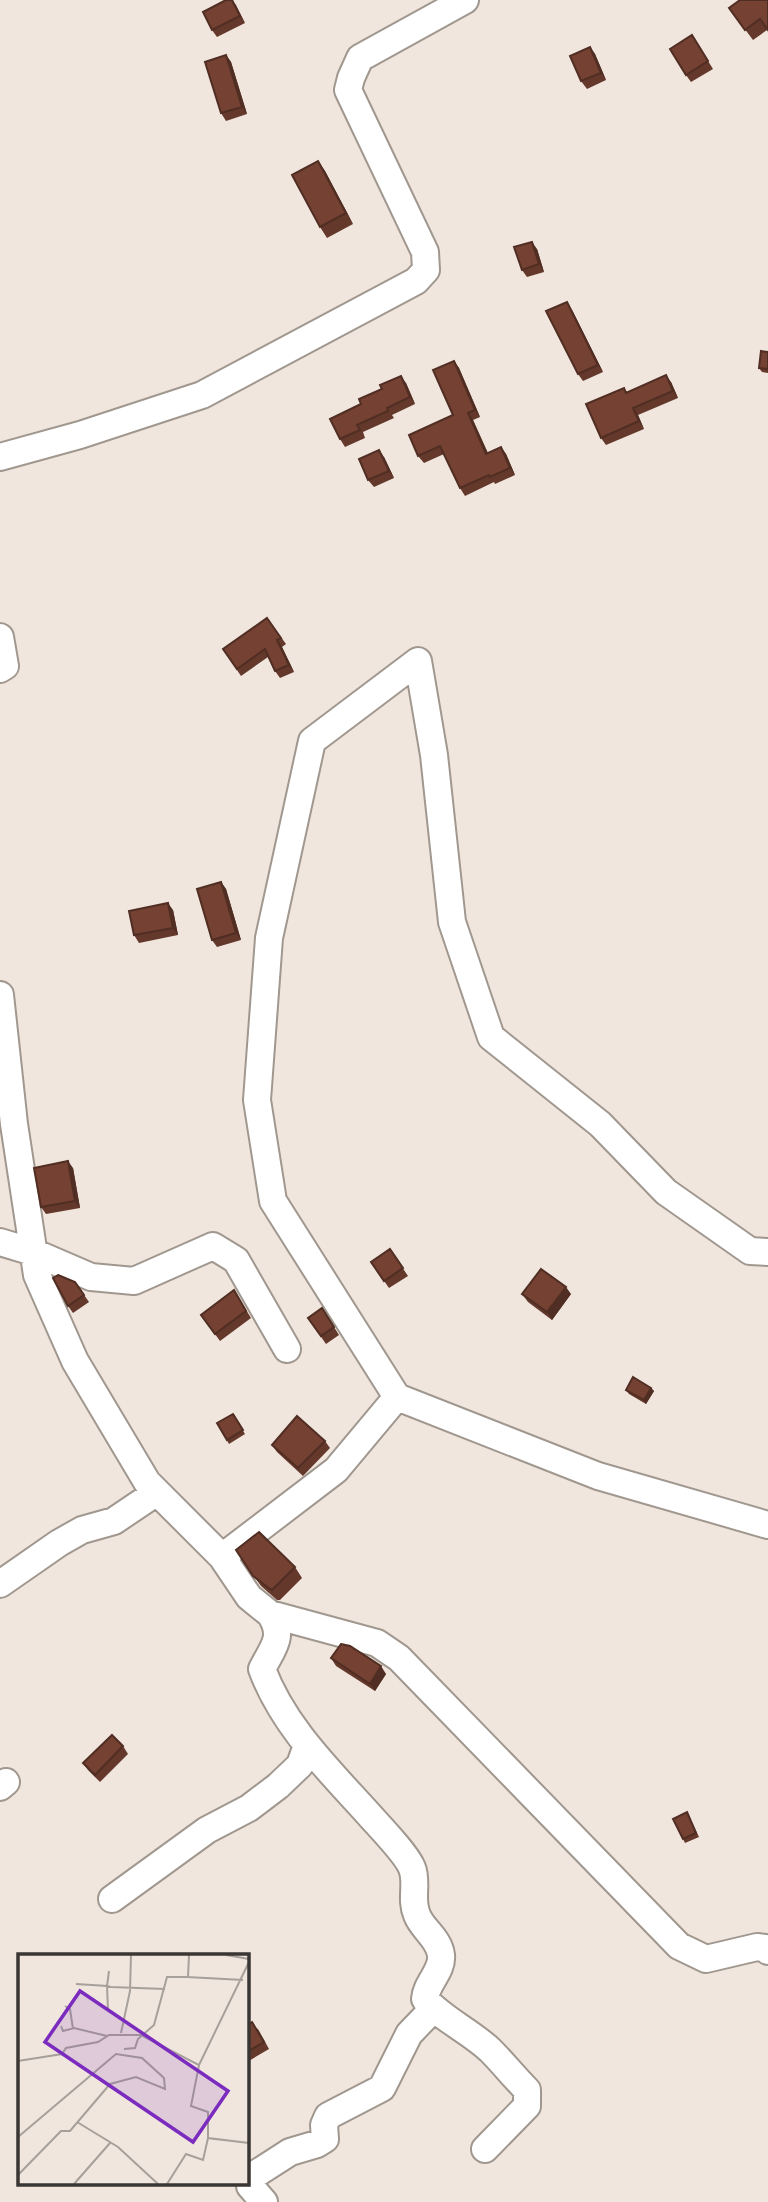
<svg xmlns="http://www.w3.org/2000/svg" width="768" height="2202" viewBox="0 0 768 2202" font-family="'DejaVu Sans',sans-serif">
	<rect width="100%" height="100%" fill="#f0e6de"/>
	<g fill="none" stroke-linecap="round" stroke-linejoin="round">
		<defs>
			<path id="minor" d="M 0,457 L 80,435 L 202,395 L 416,281 L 426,270 L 425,252 L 348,90 L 351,78 L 360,58 L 465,0
				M 0,637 L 5,666 L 0,669
				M 0,995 L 14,1124 L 37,1275 L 75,1361 L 147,1482 L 222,1557 L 249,1597 L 270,1614 L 377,1643 L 399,1658 L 679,1946 L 706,1959 L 757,1947 L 765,1948 L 768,1951
				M 0,1242 L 33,1252 L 91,1277 L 134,1281 L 213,1246 L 236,1260 L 287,1349
				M 768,1252 L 750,1251 L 666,1192 L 600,1124 L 491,1037 L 452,922 L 434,755 L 418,661 L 312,741 L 269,938 L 257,1100 L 273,1201 L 397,1397 L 598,1476 L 768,1525
				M 222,1557 L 336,1470 L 397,1397
				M 0,1584 L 59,1543 L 82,1530 L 114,1521 L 157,1492
				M 270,1614 C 285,1637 273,1647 262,1669 C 284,1728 331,1772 372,1818 C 382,1829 407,1855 412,1868 C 418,1883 410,1899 417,1915 C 422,1929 439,1938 441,1955 C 443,1971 426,1983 425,1999 C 442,2019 470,2031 490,2050 C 503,2063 514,2077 527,2090 L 527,2106 L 485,2149
				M 0,1787 L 6,1782
				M 112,1899 L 207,1830 L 249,1808 L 278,1786 L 300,1765 L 307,1745
				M 264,2202 L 250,2186 L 251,2177 L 290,2152 L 317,2144 L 325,2139 L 324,2125 L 328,2116 L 382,2088 L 409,2034 L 433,2009"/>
		</defs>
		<use href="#minor" stroke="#a0978f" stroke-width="30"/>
		<use href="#minor" stroke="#fff" stroke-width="26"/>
	</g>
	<path fill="#64382b" d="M 232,0 L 245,23 L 217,37 L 212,30 Z
		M 768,0 L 767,30 L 753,40 L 729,8 Z
		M 692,35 L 713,69 L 691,82 L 686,75 Z
		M 590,47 L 595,54 L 606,80 L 587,89 L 581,81 Z
		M 226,55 L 231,62 L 247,114 L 226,121 L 221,113 Z
		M 318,161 L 325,171 L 353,224 L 327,238 L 320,227 Z
		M 537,249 L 544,272 L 527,277 L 522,270 Z
		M 572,310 L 603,372 L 583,381 L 578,374 Z
		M 768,352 L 768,373 L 762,372 L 759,368 Z
		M 454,361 L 459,368 L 480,417 L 473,420 L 488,453 L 501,447 L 506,454 L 515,475 L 495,484 L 494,482 L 465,496 L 460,488 L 444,454 L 424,463 L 418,456 L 453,415 Z
		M 671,382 L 678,398 L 638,415 L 644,429 L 606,445 L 601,438 L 624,388 L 627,392 Z
		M 406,383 L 415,404 L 392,415 L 394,418 L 363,432 L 365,438 L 345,447 L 340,439 Z
		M 384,457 L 394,478 L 374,487 L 368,480 Z
		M 267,618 L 286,644 L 282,647 L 294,672 L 280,678 L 275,671 L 268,657 L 241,676 L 223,649 Z
		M 221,882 L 226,889 L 241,940 L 217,947 L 212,940 Z
		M 173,910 L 178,935 L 139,943 L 134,935 Z
		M 73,1168 L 80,1208 L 46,1214 L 41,1207 Z
		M 390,1249 L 408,1276 L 389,1288 L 371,1262 Z
		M 75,1282 L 89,1302 L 73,1313 L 68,1306 Z
		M 234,1290 L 251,1318 L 220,1341 L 201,1315 Z
		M 522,1294 L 571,1294 L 552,1320 L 528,1302 Z
		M 322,1308 L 339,1335 L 326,1344 L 308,1318 Z
		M 651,1388 L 654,1391 L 646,1404 L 629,1394 L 626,1390 Z
		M 233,1414 L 245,1434 L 229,1444 L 217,1423 Z
		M 325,1441 L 330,1448 L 303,1476 L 277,1452 L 272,1445 Z
		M 236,1550 L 295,1567 L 302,1578 L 280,1600 L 277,1600 L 261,1586 Z
		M 331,1658 L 386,1674 L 375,1691 L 336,1666 Z
		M 123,1746 L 128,1754 L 100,1782 L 88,1770 L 83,1763 Z
		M 689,1816 L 699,1837 L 685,1843 L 683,1839 Z
		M 247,2025 L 258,2029 L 269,2049 L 247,2062 Z"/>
	<path fill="#512e23" d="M 232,0 L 236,5 L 245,23 L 240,16 Z
		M 590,47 L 595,54 L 606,80 L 601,73 Z
		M 226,55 L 231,62 L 247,114 L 242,107 Z
		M 318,161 L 325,171 L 353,224 L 346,213 Z
		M 532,242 L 537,249 L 544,272 L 539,264 Z
		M 567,302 L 572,310 L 603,372 L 598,365 Z
		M 454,361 L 459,368 L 480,417 L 475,410 Z
		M 666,375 L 671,382 L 678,398 L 673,391 Z
		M 401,376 L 406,383 L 415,404 L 410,397 Z
		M 633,408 L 638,415 L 644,429 L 639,421 Z
		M 468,413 L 473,420 L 491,461 L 486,454 Z
		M 501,447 L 506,454 L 515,475 L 510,468 Z
		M 379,450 L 384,457 L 394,478 L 389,471 Z
		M 277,640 L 282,647 L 294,672 L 289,665 Z
		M 221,882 L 226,889 L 241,940 L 236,933 Z
		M 168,903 L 173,910 L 178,935 L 173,928 Z
		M 68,1161 L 73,1168 L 80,1208 L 75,1201 Z
		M 566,1287 L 571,1294 L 552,1320 L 547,1312 Z
		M 651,1388 L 654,1391 L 646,1404 L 644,1400 Z
		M 381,1666 L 386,1674 L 375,1691 L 370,1684 Z"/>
	<path fill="#744132" stroke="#512e23" stroke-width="2" d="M 226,0 L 232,0 L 240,16 L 212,30 L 203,12 Z
		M 740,0 L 768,0 L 768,30 L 760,19 L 745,30 L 729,8 Z
		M 692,35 L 708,61 L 686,75 L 670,49 Z
		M 590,47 L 601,73 L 581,81 L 570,56 Z
		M 226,55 L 242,107 L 221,113 L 205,62 Z
		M 318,161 L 346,213 L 320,227 L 292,175 Z
		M 532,242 L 539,264 L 522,270 L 514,247 Z
		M 567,302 L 598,365 L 578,374 L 546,311 Z
		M 761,351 L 768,352 L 768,369 L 759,368 Z
		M 454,361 L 475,410 L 468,413 L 486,454 L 501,447 L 510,468 L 490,477 L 489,475 L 460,488 L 440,446 L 418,456 L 409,435 L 453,415 L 433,370 Z
		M 666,375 L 673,391 L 633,408 L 639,421 L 601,438 L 586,404 L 624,388 L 626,393 Z
		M 401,376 L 410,397 L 387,408 L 388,411 L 357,425 L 360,430 L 340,439 L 330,419 L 361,404 L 359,399 L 382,389 L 380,385 Z
		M 379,450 L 389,471 L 368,480 L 359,459 Z
		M 267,618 L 281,638 L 277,640 L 289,665 L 275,671 L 265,649 L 237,669 L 223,649 Z
		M 221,882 L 236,933 L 212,940 L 197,889 Z
		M 168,903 L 173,928 L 134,935 L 129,911 Z
		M 68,1161 L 75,1201 L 41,1207 L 34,1168 Z
		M 390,1249 L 403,1268 L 384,1281 L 371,1262 Z
		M 541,1269 L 566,1287 L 547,1312 L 522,1294 Z
		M 58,1275 L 75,1282 L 84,1295 L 68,1306 L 53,1278 Z
		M 234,1290 L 246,1311 L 215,1334 L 201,1315 Z
		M 322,1308 L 334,1327 L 321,1336 L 308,1318 Z
		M 633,1377 L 651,1388 L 644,1400 L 626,1390 Z
		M 233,1414 L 243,1430 L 227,1440 L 217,1423 Z
		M 297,1416 L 325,1441 L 298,1468 L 272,1445 Z
		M 259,1532 L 295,1567 L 272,1590 L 270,1589 L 253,1576 L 236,1550 Z
		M 341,1644 L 350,1646 L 381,1666 L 370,1684 L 331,1658 Z
		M 112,1735 L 123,1746 L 95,1775 L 83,1763 Z
		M 687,1812 L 696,1833 L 683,1839 L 673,1819 Z
		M 252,2022 L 264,2042 L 247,2052 L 247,2025 Z"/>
	<g transform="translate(18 1954)">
		<rect width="231" height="231" fill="#f0e6de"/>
		<path fill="none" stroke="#a7a09a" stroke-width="2" d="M 208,1 L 231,5M 91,17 L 89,32 L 93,33 L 147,35M 169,23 L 225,26M 58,30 L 89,32 L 90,56M 47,52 L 52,55 L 55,75M 43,72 L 45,77 L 56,74 L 89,82M 103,79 L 112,37 L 113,1M 106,95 L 117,94 L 120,85 L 136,71 L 149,23 L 170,23 L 171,1M 0,107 L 44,100 L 48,94 L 80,88 L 91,81 L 123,81 L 181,111 L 173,152 L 190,158 L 190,184 L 231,189M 181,111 L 231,8M 59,168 L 100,193 L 140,230M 0,183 L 98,100 L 124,104 L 146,124 L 147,135 L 118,123 L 92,130 L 52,177 L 43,177 L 0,221M 56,230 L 92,189M 149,230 L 168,200 L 185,206 L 190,184"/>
		<path fill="#7b2cbf" fill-opacity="0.15" stroke="#7b2cbf" stroke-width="3.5" d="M 62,37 L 210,137 L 175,188 L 27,88 Z"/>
		<rect width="231" height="231" fill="none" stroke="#3a3633" stroke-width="3.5"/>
	</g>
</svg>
